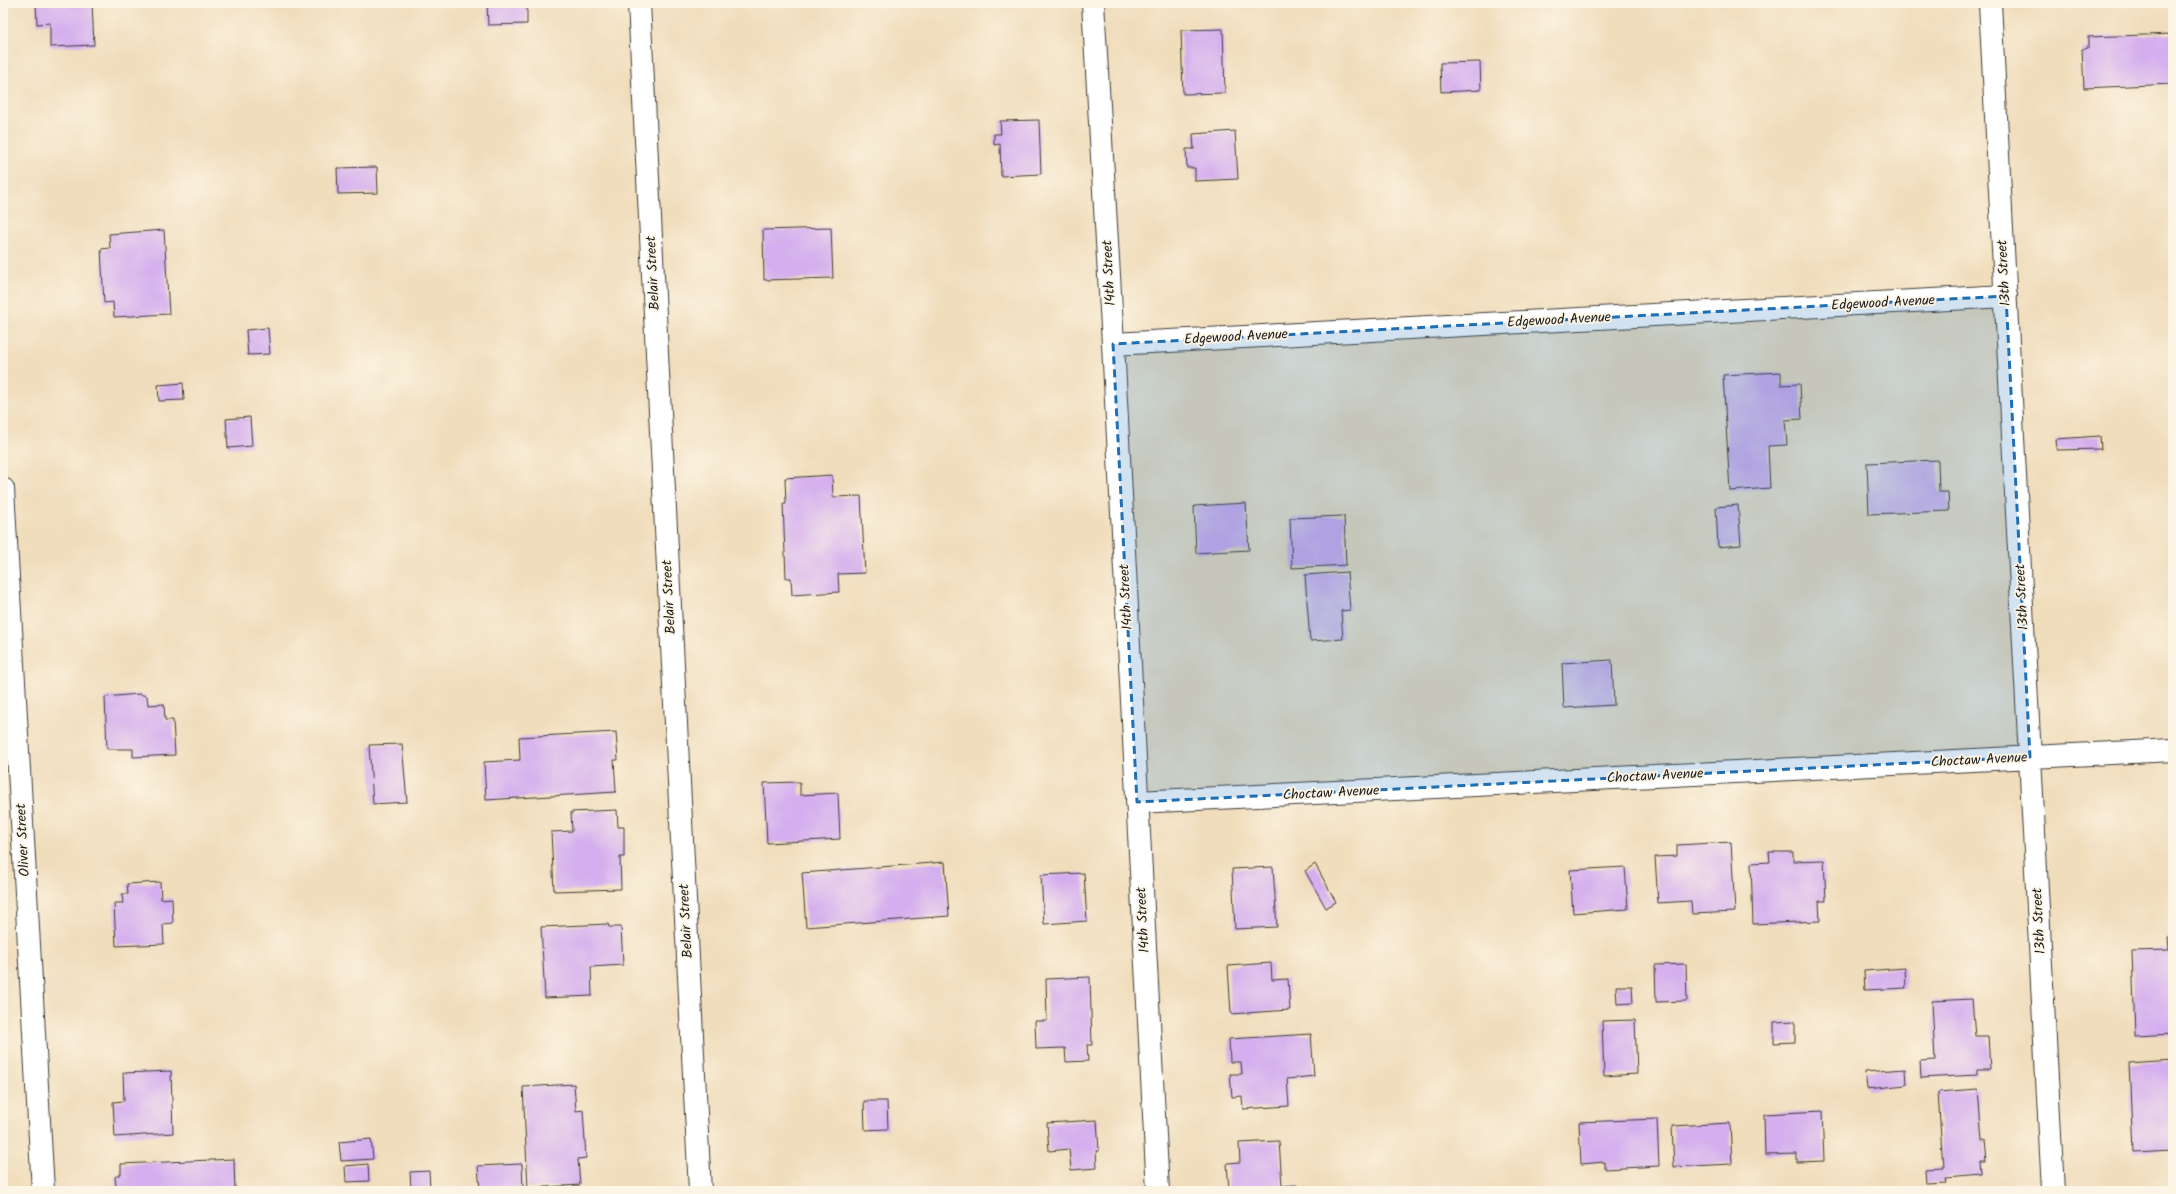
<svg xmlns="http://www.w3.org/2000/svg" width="2176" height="1194" viewBox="0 0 2176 1194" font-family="Kalam,sans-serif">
	<rect width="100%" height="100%" fill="#fcf5e5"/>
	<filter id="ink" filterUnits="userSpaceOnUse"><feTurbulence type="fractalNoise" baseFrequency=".025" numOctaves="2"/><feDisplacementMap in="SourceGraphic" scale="8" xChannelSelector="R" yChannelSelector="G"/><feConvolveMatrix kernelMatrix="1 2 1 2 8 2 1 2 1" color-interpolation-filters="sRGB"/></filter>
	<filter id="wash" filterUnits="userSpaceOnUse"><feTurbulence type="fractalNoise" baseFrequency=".012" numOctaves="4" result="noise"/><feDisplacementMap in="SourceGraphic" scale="16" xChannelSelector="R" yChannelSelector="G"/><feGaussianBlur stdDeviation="0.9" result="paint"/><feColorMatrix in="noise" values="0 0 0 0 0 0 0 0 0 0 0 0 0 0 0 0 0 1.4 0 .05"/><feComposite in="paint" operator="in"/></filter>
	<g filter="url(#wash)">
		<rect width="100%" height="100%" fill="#f0ddbc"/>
		<g id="blocks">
			<path fill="#d4aeee" d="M 36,3 L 92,3 L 94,45 L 50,47 L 50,23 L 37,24 Z
				M 487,3 L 527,3 L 527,24 L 488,25 Z
				M 1223,29 L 1225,93 L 1183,94 L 1181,30 Z
				M 2173,34 L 2173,84 L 2084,88 L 2082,49 L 2088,48 L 2088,37 Z
				M 1480,62 L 1481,90 L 1441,92 L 1440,63 Z
				M 1039,120 L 1041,174 L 1001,176 L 1000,144 L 994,145 L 994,134 L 1001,134 L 1000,121 Z
				M 1235,131 L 1238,179 L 1195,181 L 1195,168 L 1187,168 L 1186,149 L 1194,149 L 1193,134 Z
				M 377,167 L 378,193 L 338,194 L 337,168 Z
				M 831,228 L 833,278 L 764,280 L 763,230 Z
				M 164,230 L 169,314 L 114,317 L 113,302 L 104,303 L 101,249 L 110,248 L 109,234 Z
				M 268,328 L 270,354 L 248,355 L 246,330 Z
				M 1781,372 L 1781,385 L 1800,384 L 1802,419 L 1785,420 L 1787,445 L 1768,446 L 1770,488 L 1730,491 L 1723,375 Z
				M 183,383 L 184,400 L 159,401 L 158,385 Z
				M 250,417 L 252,446 L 228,448 L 226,419 Z
				M 2100,436 L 2101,449 L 2057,450 L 2056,439 Z
				M 1938,460 L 1939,492 L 1948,492 L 1949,511 L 1869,514 L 1867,463 Z
				M 832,475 L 833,497 L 861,496 L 865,573 L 838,574 L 839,592 L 792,595 L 791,578 L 786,578 L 783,504 L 786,504 L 785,478 Z
				M 1246,503 L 1249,550 L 1196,553 L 1194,506 Z
				M 1738,505 L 1741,545 L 1718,547 L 1716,507 Z
				M 1344,516 L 1346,565 L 1292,568 L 1290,518 Z
				M 1347,572 L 1350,610 L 1341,611 L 1343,639 L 1310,641 L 1305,575 Z
				M 1612,660 L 1614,705 L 1564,708 L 1562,663 Z
				M 139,694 L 147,696 L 148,705 L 164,704 L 165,720 L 173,720 L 175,755 L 133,757 L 133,749 L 107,749 L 105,697 Z
				M 616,732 L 618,760 L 614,760 L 616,792 L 486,800 L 484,762 L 520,760 L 519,737 Z
				M 402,744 L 407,802 L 373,804 L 369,745 Z
				M 800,782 L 800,795 L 838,793 L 840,839 L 767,843 L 764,783 Z
				M 617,810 L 618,827 L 624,827 L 624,857 L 620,857 L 621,889 L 554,891 L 551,832 L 572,831 L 571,812 Z
				M 1731,842 L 1735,912 L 1692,914 L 1691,901 L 1658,903 L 1655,857 L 1677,856 L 1677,845 Z
				M 1769,852 L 1793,852 L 1793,861 L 1824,860 L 1826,901 L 1819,901 L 1820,921 L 1753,924 L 1751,863 L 1770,862 Z
				M 945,862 L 949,916 L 806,927 L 802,873 Z
				M 1315,864 L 1336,902 L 1326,908 L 1305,871 Z
				M 1273,867 L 1277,927 L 1235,929 L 1232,869 Z
				M 1625,867 L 1628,909 L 1573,913 L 1570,870 Z
				M 1084,873 L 1087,921 L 1044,924 L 1041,875 Z
				M 160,882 L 161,899 L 172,898 L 173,923 L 163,924 L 164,944 L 116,946 L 114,903 L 123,903 L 122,894 L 128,894 L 127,884 Z
				M 608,924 L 609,927 L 621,927 L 623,965 L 591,967 L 592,996 L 545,998 L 541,927 Z
				M 2168,937 L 2173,937 L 2173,1034 L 2135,1036 L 2132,951 L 2169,950 Z
				M 1271,963 L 1272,980 L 1288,979 L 1290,1010 L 1231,1014 L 1228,966 Z
				M 1686,964 L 1687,1001 L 1656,1002 L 1655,965 Z
				M 1905,968 L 1906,988 L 1865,990 L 1864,971 Z
				M 1090,977 L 1092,1045 L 1087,1045 L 1088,1061 L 1066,1062 L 1065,1048 L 1036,1049 L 1035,1021 L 1047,1021 L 1046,979 Z
				M 1616,986 L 1632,986 L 1633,1003 L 1617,1004 Z
				M 1972,999 L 1975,1036 L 1988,1036 L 1990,1069 L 1977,1069 L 1977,1075 L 1921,1078 L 1920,1061 L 1935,1060 L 1932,1001 Z
				M 1635,1020 L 1637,1074 L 1604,1076 L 1602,1021 Z
				M 1795,1021 L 1795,1042 L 1774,1043 L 1774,1022 Z
				M 1311,1034 L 1314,1076 L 1287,1079 L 1289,1106 L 1243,1109 L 1242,1096 L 1232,1097 L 1230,1074 L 1242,1074 L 1241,1062 L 1230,1062 L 1229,1039 Z
				M 2173,1061 L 2173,1150 L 2133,1152 L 2129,1064 Z
				M 1905,1069 L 1906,1085 L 1867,1089 L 1865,1072 Z
				M 171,1071 L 173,1133 L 115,1137 L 113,1102 L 124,1101 L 123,1073 Z
				M 574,1084 L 576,1111 L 583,1110 L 586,1158 L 578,1159 L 580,1185 L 528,1188 L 523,1087 Z
				M 1978,1089 L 1982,1141 L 1985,1141 L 1987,1163 L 1982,1163 L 1983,1175 L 1945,1178 L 1946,1182 L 1926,1183 L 1925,1169 L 1943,1168 L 1938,1092 Z
				M 864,1101 L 887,1101 L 888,1129 L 865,1130 Z
				M 1822,1111 L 1824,1161 L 1797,1162 L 1797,1154 L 1765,1155 L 1764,1114 Z
				M 1657,1119 L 1659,1166 L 1605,1169 L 1605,1162 L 1581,1164 L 1579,1122 Z
				M 1097,1120 L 1099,1151 L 1096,1151 L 1097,1168 L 1071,1170 L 1069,1149 L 1049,1151 L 1047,1123 Z
				M 1730,1123 L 1732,1164 L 1674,1167 L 1672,1126 Z
				M 371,1139 L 373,1159 L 341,1161 L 339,1142 Z
				M 1279,1141 L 1282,1186 L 1297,1185 L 1297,1191 L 1229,1191 L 1227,1163 L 1240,1162 L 1239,1143 Z
				M 234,1159 L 235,1191 L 122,1191 L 116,1186 L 115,1177 L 121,1174 L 121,1164 Z
				M 368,1164 L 369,1181 L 346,1182 L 345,1166 Z
				M 522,1164 L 523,1187 L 480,1190 L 478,1166 Z
				M 429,1171 L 430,1188 L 411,1188 L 410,1172 Z"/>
		</g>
	</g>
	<g filter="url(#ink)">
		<use href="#blocks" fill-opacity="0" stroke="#3c3934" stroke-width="1"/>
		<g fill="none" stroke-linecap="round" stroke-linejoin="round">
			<defs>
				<path id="street" d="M 1093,3 L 1113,344 L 1158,1191
					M 1990,3 L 2053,1191
					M 1113,344 L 2006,296
					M 3,489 L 43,1191
					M 1137,802 L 2173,750"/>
				<path id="secondary" d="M 639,3 L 700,1191"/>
			</defs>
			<use href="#street" stroke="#3c3934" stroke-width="24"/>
			<use href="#secondary" stroke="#3c3934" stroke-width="24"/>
			<use href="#street" stroke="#fff" stroke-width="22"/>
			<use href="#secondary" stroke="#fff" stroke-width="22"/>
		</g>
	</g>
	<path fill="#1f6fb2" fill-opacity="0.2" stroke="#1f6fb2" stroke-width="3" stroke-dasharray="8 5" stroke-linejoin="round" d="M 2006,296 L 2030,757 L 1137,802 L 1113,344 Z"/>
	<g text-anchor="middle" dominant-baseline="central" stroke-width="3.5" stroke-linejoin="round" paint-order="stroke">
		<g font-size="14" fill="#1c1c1c" stroke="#fcf5e5">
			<text transform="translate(653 273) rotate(-93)">Belair Street</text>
			<text transform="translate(1109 273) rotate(-93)">14th Street</text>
			<text transform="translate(2004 273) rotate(-93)">13th Street</text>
			<text transform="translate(1883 303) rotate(-3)">Edgewood Avenue</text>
			<text transform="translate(1559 320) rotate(-3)">Edgewood Avenue</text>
			<text transform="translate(1236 337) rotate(-3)">Edgewood Avenue</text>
			<text transform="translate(669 597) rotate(-93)">Belair Street</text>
			<text transform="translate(1126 597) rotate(-93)">14th Street</text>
			<text transform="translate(2022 597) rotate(-93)">13th Street</text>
			<text transform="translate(1979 760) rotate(-3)">Choctaw Avenue</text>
			<text transform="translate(1655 776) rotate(-3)">Choctaw Avenue</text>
			<text transform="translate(1331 793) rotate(-3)">Choctaw Avenue</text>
			<text transform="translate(23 840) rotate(-93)">Oliver Street</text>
			<text transform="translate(1143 920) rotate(-93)">14th Street</text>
			<text transform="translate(686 921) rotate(-93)">Belair Street</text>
			<text transform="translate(2039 921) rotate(-93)">13th Street</text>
		</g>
	</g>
	<rect width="2176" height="1194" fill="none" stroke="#fcf5e5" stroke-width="16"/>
</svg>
